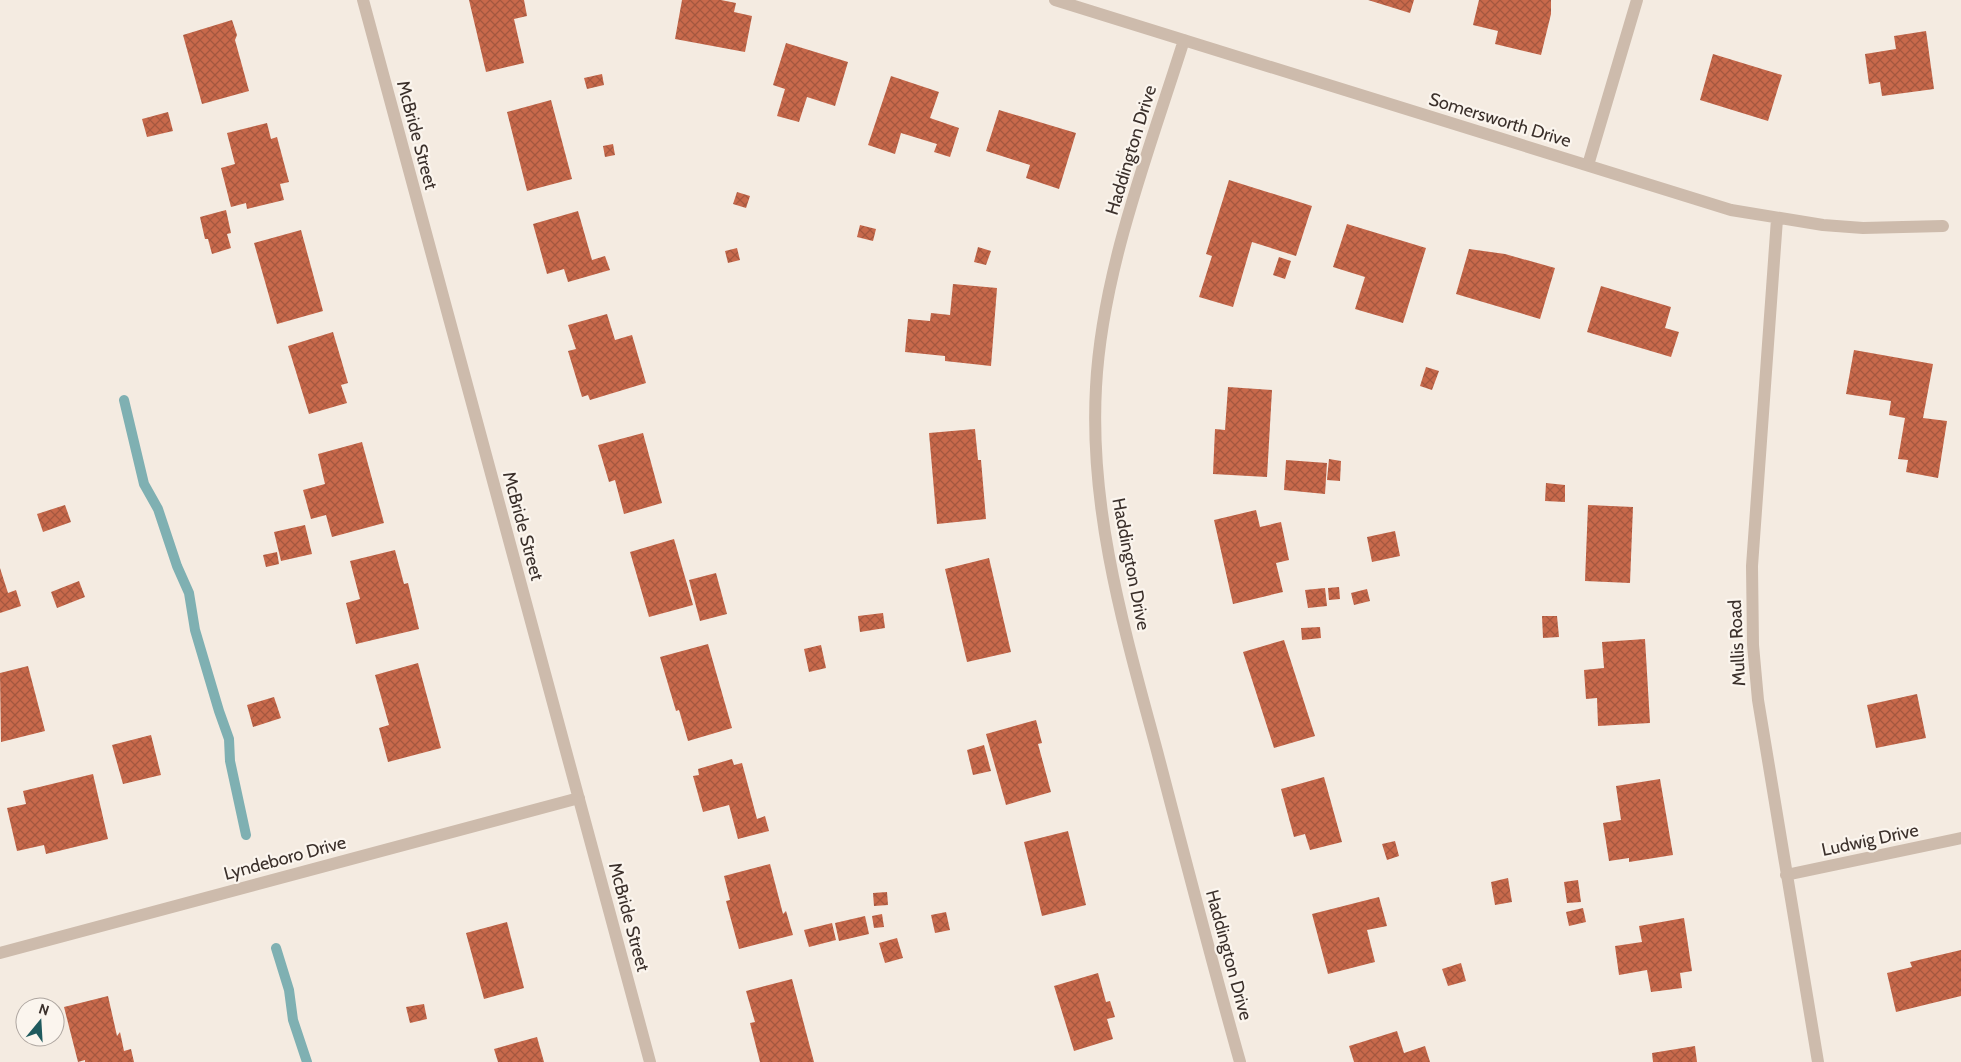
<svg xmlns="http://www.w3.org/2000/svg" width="1961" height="1062" viewBox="0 0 1961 1062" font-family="Cabin,sans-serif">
	<defs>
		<pattern id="building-cross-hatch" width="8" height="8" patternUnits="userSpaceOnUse" patternTransform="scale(1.25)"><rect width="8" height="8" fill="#c8694b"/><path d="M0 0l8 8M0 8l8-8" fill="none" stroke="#a4573f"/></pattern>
	</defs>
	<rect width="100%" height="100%" fill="#f4ebe1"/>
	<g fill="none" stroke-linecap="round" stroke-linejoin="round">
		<path stroke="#7fb0b2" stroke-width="10" d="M 124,400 L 144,484 L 158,509 L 177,566 L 189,593 L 195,630 L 219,711 L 229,739 L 230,761 L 246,835
			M 276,948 L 289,990 L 293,1020 L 307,1062"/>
	</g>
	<path fill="url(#building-cross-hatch)" d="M 469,0 L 524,0 L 527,16 L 514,19 L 524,63 L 486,72 Z
		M 682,0 L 721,0 L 736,3 L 734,12 L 752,16 L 745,52 L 675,39 Z
		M 1368,0 L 1414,0 L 1410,13 Z
		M 1479,0 L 1551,0 L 1551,14 L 1541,55 L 1495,44 L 1498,31 L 1473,25 Z
		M 232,20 L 237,35 L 235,40 L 249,91 L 202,104 L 183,35 Z
		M 1926,31 L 1934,89 L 1882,96 L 1880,82 L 1869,84 L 1865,54 L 1896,49 L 1894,36 Z
		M 786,43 L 848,62 L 835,106 L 807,97 L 799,122 L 777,116 L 785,89 L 773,85 Z
		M 1713,54 L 1782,75 L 1768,121 L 1700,100 Z
		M 602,74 L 604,85 L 587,89 L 584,78 Z
		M 891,76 L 939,92 L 930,118 L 959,128 L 950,157 L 934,152 L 937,144 L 901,133 L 895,154 L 868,145 Z
		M 551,100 L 572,179 L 527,191 L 507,112 Z
		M 999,110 L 1076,133 L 1059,189 L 1026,178 L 1030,165 L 986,151 Z
		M 168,112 L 173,131 L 147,137 L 142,119 Z
		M 267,123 L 271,139 L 277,137 L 289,182 L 280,184 L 284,200 L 247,209 L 246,203 L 231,207 L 221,168 L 235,164 L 227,133 Z
		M 613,144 L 615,155 L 605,157 L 603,146 Z
		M 1229,180 L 1312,206 L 1296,256 L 1252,242 L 1233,307 L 1199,297 L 1212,256 L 1206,254 Z
		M 737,192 L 750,196 L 746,208 L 733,204 Z
		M 226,210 L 231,233 L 227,234 L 231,248 L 212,254 L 208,239 L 205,239 L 200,217 Z
		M 578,211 L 592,260 L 605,256 L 610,270 L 568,282 L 564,269 L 547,274 L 533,224 Z
		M 1347,224 L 1426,248 L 1403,323 L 1355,309 L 1365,277 L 1333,267 Z
		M 860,225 L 876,229 L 873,241 L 857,237 Z
		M 301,230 L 323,311 L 277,324 L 254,243 Z
		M 978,247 L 991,251 L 986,265 L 974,262 Z
		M 737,248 L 740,260 L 728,263 L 725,251 Z
		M 1469,249 L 1505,254 L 1555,268 L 1540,319 L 1456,294 Z
		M 1279,257 L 1291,261 L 1285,279 L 1273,275 Z
		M 953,284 L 997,288 L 991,366 L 945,361 L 945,356 L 905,352 L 908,319 L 930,321 L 931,313 L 950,315 Z
		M 1601,286 L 1671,307 L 1665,328 L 1679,332 L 1671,357 L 1587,332 Z
		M 607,314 L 615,340 L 632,335 L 646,383 L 590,400 L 588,395 L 582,397 L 568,351 L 576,349 L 568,325 Z
		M 333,332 L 348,383 L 341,385 L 347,403 L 309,414 L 288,346 Z
		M 1854,350 L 1933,364 L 1923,418 L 1947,421 L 1938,478 L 1906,472 L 1908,460 L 1898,459 L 1905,418 L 1889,415 L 1891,401 L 1846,394 Z
		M 1426,367 L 1439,371 L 1432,390 L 1420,386 Z
		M 1228,387 L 1272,390 L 1267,477 L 1213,474 L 1215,429 L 1225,430 Z
		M 975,429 L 978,460 L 981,460 L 986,519 L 937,524 L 929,433 Z
		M 643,433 L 662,503 L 624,514 L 615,480 L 609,482 L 598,445 Z
		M 362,442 L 384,523 L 332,537 L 326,515 L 311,519 L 303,490 L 325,484 L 318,454 Z
		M 1329,459 L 1341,461 L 1340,481 L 1327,480 Z
		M 1286,460 L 1327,463 L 1325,494 L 1284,490 Z
		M 1546,483 L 1565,485 L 1565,502 L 1545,501 Z
		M 65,505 L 71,522 L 43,532 L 37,514 Z
		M 1588,505 L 1633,507 L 1630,583 L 1585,581 Z
		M 1256,510 L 1260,527 L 1281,522 L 1289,560 L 1276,563 L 1283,592 L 1233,604 L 1214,520 Z
		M 305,525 L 312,554 L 281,561 L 274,532 Z
		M 1395,531 L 1400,556 L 1372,562 L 1367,537 Z
		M 674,539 L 693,605 L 649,617 L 630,552 Z
		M 395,550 L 404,584 L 408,583 L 419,629 L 356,644 L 346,603 L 360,599 L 350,561 Z
		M 277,552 L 279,564 L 266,567 L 263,555 Z
		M 989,558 L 1011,652 L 967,662 L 945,569 Z
		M 0,568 L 8,593 L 16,590 L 21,606 L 0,613 Z
		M 716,573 L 727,614 L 700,621 L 689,580 Z
		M 79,581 L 85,597 L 57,608 L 51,592 Z
		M 1339,587 L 1340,599 L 1329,600 L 1328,588 Z
		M 1325,588 L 1327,606 L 1308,608 L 1305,590 Z
		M 1367,589 L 1370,601 L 1354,605 L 1351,593 Z
		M 883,613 L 885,628 L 860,632 L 858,616 Z
		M 1542,616 L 1557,616 L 1559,637 L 1543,638 Z
		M 1320,627 L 1321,638 L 1302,640 L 1301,628 Z
		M 1645,639 L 1650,723 L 1598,726 L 1597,698 L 1586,699 L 1584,670 L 1604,668 L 1602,642 Z
		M 1284,640 L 1315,736 L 1274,748 L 1243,652 Z
		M 708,644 L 732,728 L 688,741 L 679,710 L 676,711 L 660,657 Z
		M 821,645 L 826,668 L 809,672 L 804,649 Z
		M 418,663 L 441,748 L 388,762 L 379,728 L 389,725 L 375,675 Z
		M 28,666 L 45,731 L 1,742 L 0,673 Z
		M 1917,694 L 1926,738 L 1876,748 L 1867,705 Z
		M 274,697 L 281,718 L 253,727 L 247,705 Z
		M 1036,720 L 1042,743 L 1038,744 L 1051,792 L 1006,805 L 986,734 Z
		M 151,735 L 161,775 L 123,784 L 112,745 Z
		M 984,745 L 991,771 L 973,775 L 967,750 Z
		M 732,759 L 734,765 L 742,763 L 757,819 L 765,816 L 769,831 L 738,839 L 729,805 L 703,812 L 693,776 L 699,775 L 698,769 Z
		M 93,774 L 108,839 L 46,854 L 44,845 L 17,851 L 7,808 L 26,804 L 23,791 Z
		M 1324,777 L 1342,842 L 1310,850 L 1305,834 L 1294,837 L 1281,789 Z
		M 1660,779 L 1673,855 L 1629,862 L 1629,858 L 1609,861 L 1603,823 L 1621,820 L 1616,786 Z
		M 1068,831 L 1086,905 L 1042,916 L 1024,842 Z
		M 1395,841 L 1399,856 L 1387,860 L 1382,844 Z
		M 770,864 L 783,914 L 786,911 L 793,935 L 739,949 L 726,901 L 730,900 L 724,876 Z
		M 1508,878 L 1512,902 L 1495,905 L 1491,882 Z
		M 1578,880 L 1581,902 L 1567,903 L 1564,882 Z
		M 887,892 L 888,905 L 874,906 L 873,893 Z
		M 1379,897 L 1387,926 L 1367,930 L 1375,962 L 1328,974 L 1312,914 Z
		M 1583,908 L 1586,922 L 1569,926 L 1566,912 Z
		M 946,912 L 950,930 L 935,933 L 931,915 Z
		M 882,914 L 884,927 L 874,928 L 872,916 Z
		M 865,916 L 869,934 L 839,941 L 835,923 Z
		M 1684,918 L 1692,971 L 1680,973 L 1682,988 L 1651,992 L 1647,970 L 1619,975 L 1615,946 L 1642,942 L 1639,926 Z
		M 507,922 L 524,988 L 484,999 L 466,933 Z
		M 832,923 L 836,940 L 809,947 L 804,930 Z
		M 897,938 L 903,958 L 885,963 L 879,943 Z
		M 1961,950 L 1961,996 L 1896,1012 L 1887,973 L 1912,967 L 1910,962 Z
		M 1461,963 L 1466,981 L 1448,986 L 1442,969 Z
		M 1098,973 L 1106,1002 L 1110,1001 L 1115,1017 L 1107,1019 L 1113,1039 L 1074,1051 L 1054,986 Z
		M 792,979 L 814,1062 L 760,1062 L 750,1023 L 755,1022 L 746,991 Z
		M 108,996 L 117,1036 L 120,1032 L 124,1051 L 131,1049 L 134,1062 L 85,1062 L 85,1060 L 78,1062 L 64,1007 Z
		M 424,1004 L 427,1019 L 410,1023 L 406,1007 Z
		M 1397,1031 L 1404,1053 L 1425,1046 L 1430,1062 L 1354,1062 L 1349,1046 Z
		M 537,1037 L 544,1062 L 498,1062 L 494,1049 Z
		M 1695,1046 L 1697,1062 L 1653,1062 L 1652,1053 Z"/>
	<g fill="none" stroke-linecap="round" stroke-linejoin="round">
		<path stroke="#cdbbac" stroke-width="12" d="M 363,0 L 650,1062
			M 1055,0 L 1731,210 L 1823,225 L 1863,228 L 1943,226
			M 1184,40 C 1149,151 1102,271 1096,387 C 1089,512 1125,632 1157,751 C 1184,854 1211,959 1240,1062
			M 1588,165 L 1637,0
			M 1777,219 L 1752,566 L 1753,645 L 1758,700 L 1818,1062
			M 1786,875 L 1961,838
			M 0,953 L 579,798"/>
	</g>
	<g text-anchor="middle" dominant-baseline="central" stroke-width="4.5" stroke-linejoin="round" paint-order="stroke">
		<g font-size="18" fill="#3b302b" stroke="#fbf5ee">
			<text transform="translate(1500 120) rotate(17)">Somersworth Drive</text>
			<text transform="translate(417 135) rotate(75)">McBride Street</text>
			<text transform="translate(1131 150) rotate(-73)">Haddington Drive</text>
			<text transform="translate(523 526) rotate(75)">McBride Street</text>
			<text transform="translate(1131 564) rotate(79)">Haddington Drive</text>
			<text transform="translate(1737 643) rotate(-93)">Mullis Road</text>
			<text transform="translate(1870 840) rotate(-12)">Ludwig Drive</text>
			<text transform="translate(285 858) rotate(-15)">Lyndeboro Drive</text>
			<text transform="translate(629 917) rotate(75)">McBride Street</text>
			<text transform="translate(1229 955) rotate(75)">Haddington Drive</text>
		</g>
	</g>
	<g transform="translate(40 1022) rotate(18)"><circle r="24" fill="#fbf5ee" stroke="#aea6a0"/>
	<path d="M0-4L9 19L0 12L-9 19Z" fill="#1f5a5e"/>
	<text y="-8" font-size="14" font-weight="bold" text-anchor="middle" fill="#3b302b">N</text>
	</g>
</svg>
